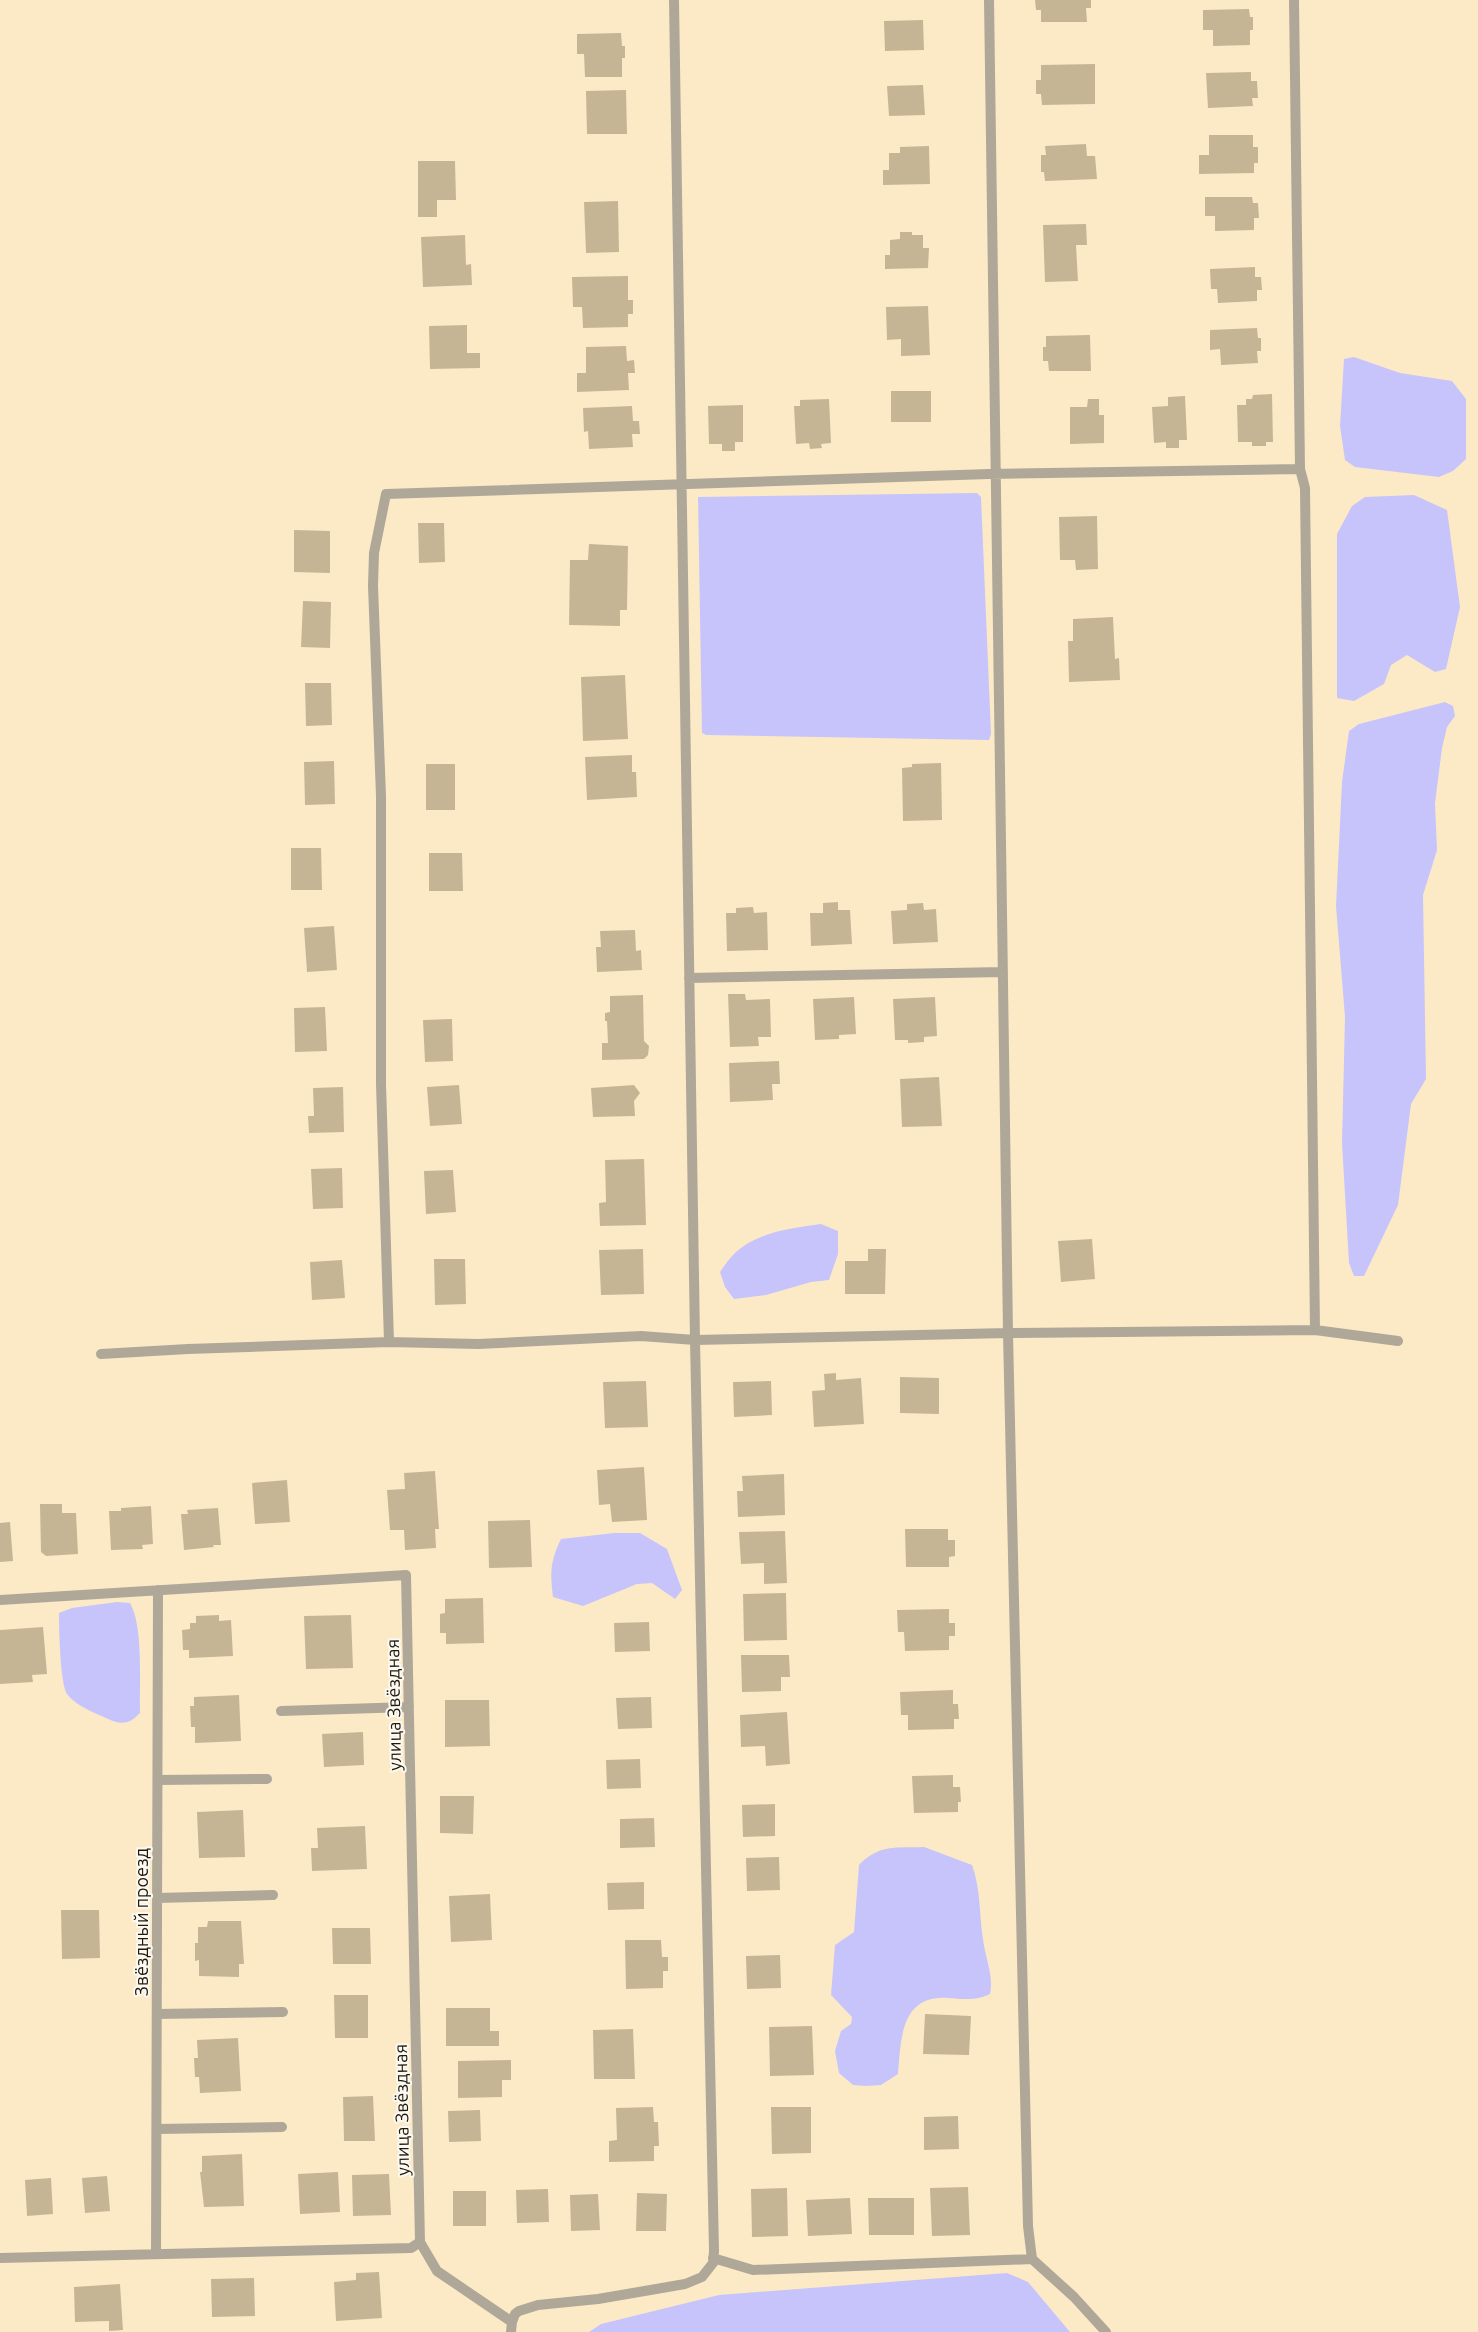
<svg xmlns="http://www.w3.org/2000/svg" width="1478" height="2332" viewBox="0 0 1478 2332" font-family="Ubuntu,sans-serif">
	<rect width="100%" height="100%" fill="#fceac7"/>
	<path fill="#c7c4fb" d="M 1354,357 L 1400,373 L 1452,381 L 1466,399 L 1466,459 L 1453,471 L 1439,477 L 1355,467 L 1345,460 L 1340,426 L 1344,359 Z
		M 977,493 L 981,497 L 991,734 L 989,740 L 706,735 L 702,733 L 698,497 Z
		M 1414,495 L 1447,510 L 1460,607 L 1446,669 L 1435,672 L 1407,655 L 1391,665 L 1384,684 L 1354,701 L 1337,698 L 1337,534 L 1352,506 L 1365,497 Z
		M 1445,702 L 1453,706 L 1455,716 L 1447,727 L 1442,748 L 1435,803 L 1437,850 L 1423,895 L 1426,1079 L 1411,1104 L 1398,1205 L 1364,1276 L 1354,1276 L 1349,1263 L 1342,1143 L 1345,1017 L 1336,906 L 1342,782 L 1349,731 L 1359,724 Z
		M 821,1224 L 838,1231 L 838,1254 L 829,1280 L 811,1282 L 766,1295 L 734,1299 L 725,1287 L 720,1272 C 724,1266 729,1259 734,1254 C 756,1232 792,1228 821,1224 Z
		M 614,1533 L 640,1533 L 667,1549 L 682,1590 L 675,1599 L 652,1583 L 637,1584 L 583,1606 L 553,1597 C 550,1574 550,1561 561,1539 Z
		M 117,1602 L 130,1603 C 144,1628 139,1684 140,1713 C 129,1725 120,1725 106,1718 C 93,1712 76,1706 67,1694 C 60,1683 59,1628 59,1613 L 72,1608 Z
		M 924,1847 L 972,1865 C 981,1890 979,1914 983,1939 C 985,1958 994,1975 990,1994 C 976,2001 964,1999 948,1998 C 901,1995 901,2038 898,2074 L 881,2085 L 866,2086 L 853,2085 L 839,2073 L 835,2051 L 841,2031 L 851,2024 L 852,2017 L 831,1995 L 835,1945 L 854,1932 L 859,1865 C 879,1844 896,1848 924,1847 Z
		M 1007,2273 L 1028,2282 L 1070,2332 L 589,2332 L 601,2324 L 719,2295 Z"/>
	<path fill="#c6b594" d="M 1035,0 L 1091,0 L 1091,8 L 1086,8 L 1087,22 L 1041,22 L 1041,10 L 1036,10 Z
		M 1249,9 L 1250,17 L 1253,17 L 1253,30 L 1250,30 L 1250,45 L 1213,46 L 1213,30 L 1203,30 L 1203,10 Z
		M 923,20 L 924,50 L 885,51 L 884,21 Z
		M 621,33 L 622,46 L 625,46 L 625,58 L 622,58 L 622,77 L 585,77 L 584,54 L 577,54 L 577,34 Z
		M 1095,64 L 1095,104 L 1042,105 L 1041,94 L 1036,94 L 1036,80 L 1041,80 L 1041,65 Z
		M 1251,72 L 1251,81 L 1257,81 L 1258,98 L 1252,98 L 1253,106 L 1208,108 L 1206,73 Z
		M 923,85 L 925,115 L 889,116 L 887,86 Z
		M 626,90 L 627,134 L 587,134 L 586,91 Z
		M 1209,135 L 1253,135 L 1253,147 L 1258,147 L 1258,163 L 1254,163 L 1254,173 L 1199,174 L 1199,155 L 1209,155 Z
		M 1086,144 L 1087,156 L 1095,156 L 1097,179 L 1045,181 L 1044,172 L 1041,172 L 1041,155 L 1046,155 L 1045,146 Z
		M 929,146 L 930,184 L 883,185 L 883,170 L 889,170 L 889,153 L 900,153 L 900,147 Z
		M 418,161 L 455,161 L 456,200 L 437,200 L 437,217 L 418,217 Z
		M 1205,197 L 1252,197 L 1253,203 L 1258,203 L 1259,218 L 1254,218 L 1254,230 L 1215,231 L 1215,216 L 1205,216 Z
		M 618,201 L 619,252 L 586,253 L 584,202 Z
		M 1086,224 L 1087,245 L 1076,245 L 1078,281 L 1045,282 L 1043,225 Z
		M 900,232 L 912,232 L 912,235 L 923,235 L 923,248 L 929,248 L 928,268 L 885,269 L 885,255 L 890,255 L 890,240 L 900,239 Z
		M 465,235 L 466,265 L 471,264 L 472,285 L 423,287 L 421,237 Z
		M 1255,267 L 1255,277 L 1261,277 L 1262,290 L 1257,290 L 1257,301 L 1218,303 L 1217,289 L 1211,289 L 1210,269 Z
		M 628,276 L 628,300 L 633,300 L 633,314 L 628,314 L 628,327 L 583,328 L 582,307 L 573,307 L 572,277 Z
		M 928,306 L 930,355 L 901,356 L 901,339 L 887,340 L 886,307 Z
		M 467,325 L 467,353 L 480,353 L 480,368 L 430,369 L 429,326 Z
		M 1257,328 L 1258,338 L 1261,338 L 1261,351 L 1257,351 L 1258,363 L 1221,365 L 1220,349 L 1210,350 L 1210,330 Z
		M 1090,335 L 1091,371 L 1049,371 L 1048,361 L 1043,361 L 1043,347 L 1046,347 L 1046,336 Z
		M 626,346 L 627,361 L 634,360 L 635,373 L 628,373 L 629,390 L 577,392 L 577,373 L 586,373 L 586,347 Z
		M 891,391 L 931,391 L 931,422 L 891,422 Z
		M 1272,394 L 1273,442 L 1266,442 L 1266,446 L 1252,446 L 1252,442 L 1238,442 L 1237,405 L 1246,405 L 1246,399 L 1252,399 L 1253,395 Z
		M 1185,396 L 1187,440 L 1179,440 L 1179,448 L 1166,448 L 1166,442 L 1154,443 L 1152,407 L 1168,406 L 1168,397 Z
		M 829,399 L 831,443 L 821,444 L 822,448 L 810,449 L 809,443 L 796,444 L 794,406 L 800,406 L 800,400 Z
		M 1088,399 L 1099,399 L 1099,415 L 1104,415 L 1104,443 L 1070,444 L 1070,407 L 1087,407 Z
		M 743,405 L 743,442 L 735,442 L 735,451 L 722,451 L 722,444 L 709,444 L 708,406 Z
		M 632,406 L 633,421 L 639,421 L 640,434 L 632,434 L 633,447 L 589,449 L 588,431 L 584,432 L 583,408 Z
		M 1097,516 L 1098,569 L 1076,570 L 1075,560 L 1060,560 L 1059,517 Z
		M 418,523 L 444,523 L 445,562 L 419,563 Z
		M 294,530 L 330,531 L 330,573 L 294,572 Z
		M 589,544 L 628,546 L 627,610 L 620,610 L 620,626 L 569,625 L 570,560 L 588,560 Z
		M 303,601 L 331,602 L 330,648 L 301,647 Z
		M 1113,617 L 1115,659 L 1119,658 L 1120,680 L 1069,682 L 1068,641 L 1073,641 L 1073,619 Z
		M 625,675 L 628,739 L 583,741 L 581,677 Z
		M 305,683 L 331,683 L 332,725 L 306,726 Z
		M 632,755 L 632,772 L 636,772 L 637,797 L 587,800 L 585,757 Z
		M 334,761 L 335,804 L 305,805 L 304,762 Z
		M 941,763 L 942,820 L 903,821 L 902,768 L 912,767 L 912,764 Z
		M 426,764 L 455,764 L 455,810 L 426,810 Z
		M 291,848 L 321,848 L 322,890 L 291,890 Z
		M 429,853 L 462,853 L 463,891 L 429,891 Z
		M 838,902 L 838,910 L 850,910 L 852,944 L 811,946 L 810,913 L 823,913 L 823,903 Z
		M 923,903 L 924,910 L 936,909 L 938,942 L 893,944 L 891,911 L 907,910 L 907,904 Z
		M 753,907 L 754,913 L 767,912 L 768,950 L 727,951 L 726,913 L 736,913 L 736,908 Z
		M 334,926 L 337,970 L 307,972 L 304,928 Z
		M 635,930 L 636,951 L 641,950 L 642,970 L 597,972 L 596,947 L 601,947 L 600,931 Z
		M 728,994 L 745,994 L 746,1000 L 770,999 L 771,1037 L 758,1037 L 759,1046 L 730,1047 Z
		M 643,995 L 644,1041 L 649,1046 L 648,1055 L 644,1059 L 602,1060 L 602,1043 L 608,1043 L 607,1021 L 605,1021 L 605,1013 L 610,1012 L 610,996 Z
		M 854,997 L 856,1034 L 839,1035 L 839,1039 L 815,1040 L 813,999 Z
		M 935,997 L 937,1036 L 924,1037 L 924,1042 L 908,1043 L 908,1040 L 895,1040 L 893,999 Z
		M 325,1007 L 327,1051 L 295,1052 L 294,1008 Z
		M 452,1019 L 453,1061 L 425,1062 L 423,1020 Z
		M 779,1061 L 780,1084 L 772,1084 L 773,1100 L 730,1102 L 729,1063 Z
		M 939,1077 L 942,1126 L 902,1127 L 900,1079 Z
		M 459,1085 L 462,1124 L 430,1126 L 427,1087 Z
		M 634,1085 L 640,1093 L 634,1101 L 635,1116 L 593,1117 L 591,1088 Z
		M 343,1087 L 344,1132 L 309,1133 L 308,1116 L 314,1116 L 313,1088 Z
		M 644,1159 L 646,1225 L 600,1226 L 599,1203 L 606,1202 L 605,1160 Z
		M 342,1168 L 343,1208 L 313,1209 L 311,1169 Z
		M 453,1170 L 456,1212 L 426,1214 L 424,1171 Z
		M 1092,1239 L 1095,1279 L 1061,1282 L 1058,1241 Z
		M 643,1249 L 644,1294 L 601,1295 L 599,1250 Z
		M 868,1249 L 886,1249 L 885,1294 L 845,1294 L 845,1261 L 868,1261 Z
		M 434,1259 L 465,1259 L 466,1304 L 435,1305 Z
		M 342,1260 L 345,1298 L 312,1300 L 310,1262 Z
		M 836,1373 L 836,1380 L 861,1378 L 864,1424 L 814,1427 L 812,1391 L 825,1390 L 824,1374 Z
		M 900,1377 L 939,1378 L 939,1414 L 900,1413 Z
		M 646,1381 L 648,1427 L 605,1428 L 603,1382 Z
		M 771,1381 L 772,1415 L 734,1417 L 733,1382 Z
		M 644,1467 L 647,1520 L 612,1522 L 610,1504 L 599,1505 L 597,1470 Z
		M 435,1471 L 439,1529 L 435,1529 L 436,1548 L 405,1550 L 404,1530 L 390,1530 L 387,1490 L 405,1489 L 404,1473 Z
		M 784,1474 L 785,1515 L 738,1517 L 737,1491 L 743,1491 L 742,1476 Z
		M 287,1480 L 290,1522 L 255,1524 L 252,1483 Z
		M 40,1504 L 62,1504 L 62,1513 L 76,1513 L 78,1554 L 46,1556 L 41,1552 Z
		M 151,1506 L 153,1544 L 142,1545 L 143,1549 L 111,1550 L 109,1511 L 121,1511 L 121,1508 Z
		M 218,1508 L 221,1545 L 213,1545 L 214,1547 L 184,1550 L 181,1514 L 188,1514 L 187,1510 Z
		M 530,1520 L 532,1567 L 489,1568 L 488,1521 Z
		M 10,1522 L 13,1561 L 0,1562 L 0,1523 Z
		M 905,1529 L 948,1529 L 948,1540 L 955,1540 L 955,1556 L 949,1557 L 949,1567 L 906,1567 Z
		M 785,1531 L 787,1583 L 764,1584 L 764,1563 L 741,1564 L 739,1532 Z
		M 786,1593 L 787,1640 L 744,1641 L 743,1594 Z
		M 483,1598 L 484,1643 L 446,1644 L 446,1633 L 440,1633 L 440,1614 L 445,1613 L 445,1599 Z
		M 949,1609 L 949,1623 L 955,1623 L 955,1636 L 949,1636 L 949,1650 L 905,1651 L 904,1632 L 898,1632 L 897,1610 Z
		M 219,1615 L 219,1621 L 231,1620 L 233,1656 L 189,1658 L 189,1650 L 183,1650 L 182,1630 L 190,1629 L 190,1623 L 196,1623 L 196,1616 Z
		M 351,1615 L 353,1668 L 306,1669 L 304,1616 Z
		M 649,1622 L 650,1651 L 615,1652 L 614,1623 Z
		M 43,1627 L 47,1674 L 32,1675 L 33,1682 L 0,1684 L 0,1630 Z
		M 741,1655 L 789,1655 L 790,1677 L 781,1677 L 781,1691 L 742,1692 Z
		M 953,1690 L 953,1704 L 958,1704 L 959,1719 L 954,1719 L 954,1729 L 908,1730 L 908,1715 L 901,1715 L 900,1692 Z
		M 239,1695 L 241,1741 L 195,1743 L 195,1727 L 191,1727 L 190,1706 L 194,1706 L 194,1697 Z
		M 651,1697 L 652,1728 L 618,1729 L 616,1698 Z
		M 445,1700 L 489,1700 L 490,1746 L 445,1747 Z
		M 787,1712 L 790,1764 L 766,1766 L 765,1746 L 741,1747 L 740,1715 Z
		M 363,1732 L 364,1765 L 324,1767 L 322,1734 Z
		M 640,1759 L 641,1788 L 607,1789 L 606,1760 Z
		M 953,1775 L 953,1787 L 960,1787 L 961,1802 L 958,1802 L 958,1812 L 914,1813 L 912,1776 Z
		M 440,1796 L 474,1796 L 473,1834 L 440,1833 Z
		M 775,1804 L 775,1836 L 743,1837 L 742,1805 Z
		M 243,1810 L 245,1857 L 199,1858 L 197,1812 Z
		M 654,1818 L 655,1847 L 620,1848 L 620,1819 Z
		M 365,1826 L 367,1869 L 312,1871 L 311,1848 L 318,1848 L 317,1828 Z
		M 779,1857 L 780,1890 L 747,1891 L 746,1858 Z
		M 644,1882 L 644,1909 L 608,1910 L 607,1883 Z
		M 490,1894 L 492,1940 L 451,1942 L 449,1896 Z
		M 61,1910 L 99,1910 L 100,1958 L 62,1959 Z
		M 208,1921 L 241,1921 L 244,1964 L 239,1964 L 239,1977 L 199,1976 L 199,1960 L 195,1961 L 195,1943 L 198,1943 L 198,1927 L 207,1927 Z
		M 332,1928 L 370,1928 L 371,1964 L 333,1964 Z
		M 625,1940 L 661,1940 L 662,1957 L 668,1957 L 668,1971 L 663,1971 L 663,1988 L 626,1989 Z
		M 780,1955 L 781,1988 L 747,1989 L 746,1956 Z
		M 334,1995 L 368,1995 L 368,2038 L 335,2038 Z
		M 446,2008 L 490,2008 L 490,2031 L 499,2031 L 499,2046 L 446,2046 Z
		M 925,2014 L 971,2016 L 969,2055 L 923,2054 Z
		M 812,2026 L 814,2075 L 770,2076 L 769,2027 Z
		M 633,2029 L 635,2079 L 594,2079 L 593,2030 Z
		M 238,2038 L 241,2091 L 200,2093 L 199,2077 L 195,2077 L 194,2058 L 198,2058 L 197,2040 Z
		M 511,2060 L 511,2080 L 502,2080 L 502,2097 L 458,2098 L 458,2061 Z
		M 373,2096 L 375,2141 L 344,2141 L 343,2097 Z
		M 653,2107 L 654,2122 L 658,2122 L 659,2146 L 654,2146 L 654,2161 L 609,2162 L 609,2141 L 617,2140 L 616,2108 Z
		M 771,2107 L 811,2107 L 811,2153 L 772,2154 Z
		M 480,2110 L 481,2141 L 449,2142 L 448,2111 Z
		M 958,2116 L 959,2149 L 924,2150 L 924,2117 Z
		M 242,2154 L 244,2206 L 204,2207 L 200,2172 L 202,2172 L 202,2156 Z
		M 338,2172 L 340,2212 L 300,2214 L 298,2174 Z
		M 389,2174 L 391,2215 L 353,2216 L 352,2175 Z
		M 107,2176 L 110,2211 L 85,2213 L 82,2178 Z
		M 51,2178 L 53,2214 L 27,2216 L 25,2180 Z
		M 968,2187 L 970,2235 L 932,2236 L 930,2188 Z
		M 787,2188 L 788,2236 L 752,2237 L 751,2189 Z
		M 548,2189 L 549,2222 L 517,2223 L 516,2190 Z
		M 453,2191 L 486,2191 L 486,2226 L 453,2226 Z
		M 637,2193 L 667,2194 L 666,2231 L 636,2231 Z
		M 598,2194 L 600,2230 L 571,2231 L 570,2195 Z
		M 850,2198 L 852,2234 L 808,2236 L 806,2200 Z
		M 868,2198 L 914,2198 L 914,2235 L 869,2235 Z
		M 379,2272 L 382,2318 L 336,2321 L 334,2282 L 356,2280 L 356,2273 Z
		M 254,2278 L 255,2316 L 212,2317 L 211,2279 Z
		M 120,2284 L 123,2330 L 109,2331 L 109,2321 L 75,2322 L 74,2287 Z"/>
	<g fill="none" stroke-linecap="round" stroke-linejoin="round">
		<path stroke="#afa899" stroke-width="10" d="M 989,0 L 1008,1333 L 1028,2226 L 1032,2259 L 1074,2297 L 1106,2332
			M 1294,0 L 1300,469 L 1305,488 L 1315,1330
			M 689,978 L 1003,972
			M 389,1342 L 381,1084 L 381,796 L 373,586 L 374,553 L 386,494 L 989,474 L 1300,469
			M 101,1354 L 188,1349 L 389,1342 L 478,1344 L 641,1336 L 695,1340 L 1008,1333 L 1315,1330 L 1398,1341
			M 0,1600 L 406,1575 L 420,2242 L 437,2271 L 512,2322
			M 281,1711 L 409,1707
			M 158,1780 L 267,1779
			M 157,1898 L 273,1895
			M 157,2014 L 283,2012
			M 157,2129 L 282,2127
			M 156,2254 L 158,1590
			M 0,2258 L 411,2248 L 420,2242
			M 713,2258 L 753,2270 L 1032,2259
			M 511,2332 L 512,2322 L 515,2314 L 519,2311 L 538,2305 L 598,2299 L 685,2284 L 702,2277 L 713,2263 L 714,2251 L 695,1340 L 674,0"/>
	</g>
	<g text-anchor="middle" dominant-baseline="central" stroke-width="4" stroke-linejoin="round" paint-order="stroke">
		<g font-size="18" fill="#1f190c" stroke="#fcf9f2">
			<text transform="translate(393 1705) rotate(-91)">улица Звёздная</text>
			<text transform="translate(141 1922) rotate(-90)">Звёздный проезд</text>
			<text transform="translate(401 2110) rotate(-91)">улица Звёздная</text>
		</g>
	</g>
</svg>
